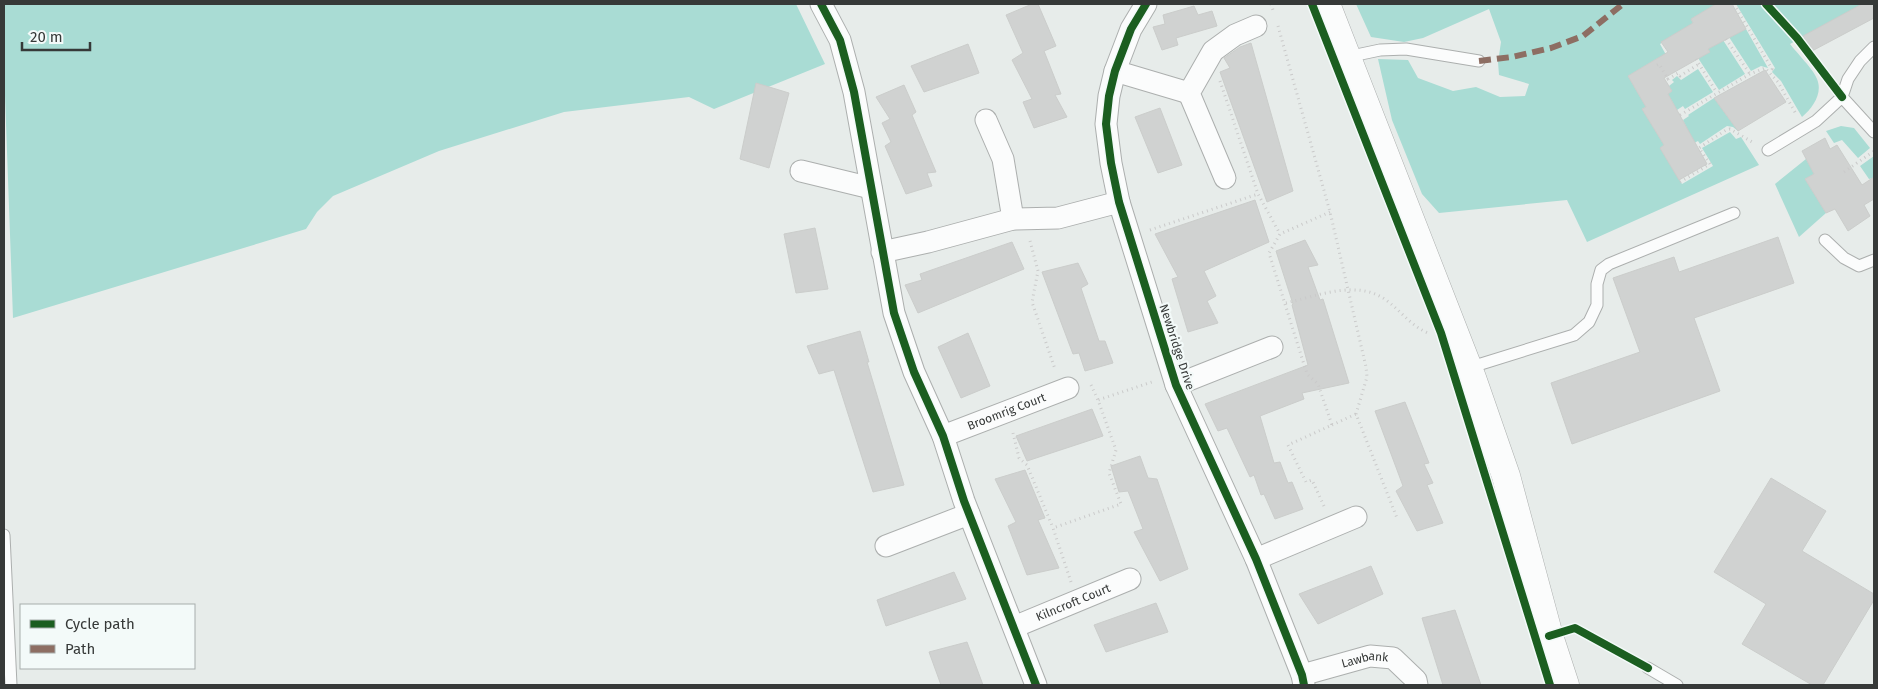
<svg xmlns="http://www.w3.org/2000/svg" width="1878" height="689" viewBox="0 0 1878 689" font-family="'Fira Sans',sans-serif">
	<rect width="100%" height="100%" fill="#e7ecea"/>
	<path fill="#a9dcd4" d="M 4,4 L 796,4 L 825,64 L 714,109 L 689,97 L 564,112 L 439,151 L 333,196 L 317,212 L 306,229 L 13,318 L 4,68 Z
		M 1356,4 L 1716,4 L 1691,19 L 1693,23 L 1660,44 L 1675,71 L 1658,58 L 1628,76 L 1646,107 L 1642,109 L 1644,112 L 1664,145 L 1660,148 L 1682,184 L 1713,166 L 1702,148 L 1730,132 L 1736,139 L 1741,137 L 1759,165 L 1587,242 L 1567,200 L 1439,213 L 1422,194 L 1392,120 L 1378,59 L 1408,60 L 1418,78 L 1453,91 L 1476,87 L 1500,97 L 1525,96 L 1529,84 L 1499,75 L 1498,62 L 1501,42 L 1489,9 L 1423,38 L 1404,42 L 1371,37 Z
		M 1736,4 L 1862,4 L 1790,44 C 1796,52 1814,70 1817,79 C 1823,93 1813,108 1802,117 L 1781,81 L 1772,72 L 1775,68 Z
		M 1746,29 L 1768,68 L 1761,66 L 1751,71 L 1729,37 Z
		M 1723,40 L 1745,74 L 1719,90 L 1698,58 L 1710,52 L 1708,49 Z
		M 1698,69 L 1713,92 L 1685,109 L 1683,106 L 1677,110 L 1668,94 L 1672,91 L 1669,86 L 1674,82 L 1672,80 L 1677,76 L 1681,80 Z
		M 1714,98 L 1738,131 L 1733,127 L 1727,126 L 1700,144 L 1698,141 L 1694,143 L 1683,120 L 1689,116 L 1688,115 Z
		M 1841,126 L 1854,128 L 1870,148 L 1858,158 L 1842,140 L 1834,143 L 1826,131 Z
		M 1874,156 L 1874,178 L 1869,179 L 1860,166 Z
		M 1806,159 L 1814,174 L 1805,179 L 1826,213 L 1799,237 L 1775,184 Z"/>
	<path fill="#d0d2d1" stroke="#cbcdcb" d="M 1032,4 L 1038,4 L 1056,46 L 1044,51 L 1061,94 L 1055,95 L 1067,117 L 1034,128 L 1023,102 L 1032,99 L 1012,60 L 1023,53 L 1006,15 Z
		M 1716,4 L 1732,4 L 1746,29 L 1708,49 L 1710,52 L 1664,78 L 1672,91 L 1668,94 L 1707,164 L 1679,180 L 1660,148 L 1664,145 L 1642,109 L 1646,107 L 1628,76 L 1668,52 L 1661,42 L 1693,23 L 1691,19 Z
		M 1862,4 L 1874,4 L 1874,18 L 1812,51 L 1803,36 Z
		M 1194,6 L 1198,15 L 1212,11 L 1217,26 L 1176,38 L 1178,45 L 1162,50 L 1153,27 L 1165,24 L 1163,15 Z
		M 1251,43 L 1293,191 L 1267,202 L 1220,72 L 1230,68 L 1224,58 L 1240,47 Z
		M 968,44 L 979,73 L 924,92 L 911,66 Z
		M 1765,70 L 1786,102 L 1738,131 L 1714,98 Z
		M 756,83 L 789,93 L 769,168 L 740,159 Z
		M 904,85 L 916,112 L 912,115 L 936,172 L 927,173 L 932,186 L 906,194 L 885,146 L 891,142 L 882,123 L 890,119 L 876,97 Z
		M 1160,108 L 1182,165 L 1158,173 L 1135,117 Z
		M 1825,138 L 1830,149 L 1837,145 L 1862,185 L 1874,177 L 1874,199 L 1864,205 L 1870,216 L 1848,231 L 1835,209 L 1826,213 L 1805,179 L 1814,174 L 1802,151 Z
		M 1255,200 L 1269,242 L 1204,271 L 1216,296 L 1207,301 L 1218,323 L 1188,332 L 1172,279 L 1178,277 L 1155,234 Z
		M 815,228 L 828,289 L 796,293 L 784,234 Z
		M 1778,237 L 1794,283 L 1694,318 L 1720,391 L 1572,444 L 1551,383 L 1640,352 L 1613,278 L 1674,257 L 1679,272 Z
		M 1305,240 L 1318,265 L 1308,267 L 1320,300 L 1323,299 L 1349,383 L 1302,393 L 1304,399 L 1260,416 L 1274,463 L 1280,462 L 1288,483 L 1292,482 L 1303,509 L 1275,519 L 1264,494 L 1261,495 L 1254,475 L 1250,477 L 1227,428 L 1218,431 L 1205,404 L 1308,365 L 1292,305 L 1293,304 L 1276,251 Z
		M 1012,242 L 1024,269 L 918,313 L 905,285 L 922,280 L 920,274 Z
		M 1078,263 L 1088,284 L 1081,288 L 1099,341 L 1105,341 L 1113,363 L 1085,371 L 1079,353 L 1073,354 L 1042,272 Z
		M 860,331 L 869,362 L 867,362 L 904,485 L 873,492 L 834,370 L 819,374 L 807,346 Z
		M 968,333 L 990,386 L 961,398 L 938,347 Z
		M 1405,402 L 1429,463 L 1424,464 L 1433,483 L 1427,485 L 1443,523 L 1417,531 L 1396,491 L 1403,486 L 1375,411 Z
		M 1092,409 L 1103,436 L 1027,461 L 1016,436 Z
		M 1140,456 L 1148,478 L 1157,479 L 1188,569 L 1160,581 L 1134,532 L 1143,529 L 1128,491 L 1119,492 L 1111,466 Z
		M 1025,470 L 1045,518 L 1038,520 L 1059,568 L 1027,575 L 1008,526 L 1016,522 L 995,479 Z
		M 1771,478 L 1826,511 L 1802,551 L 1874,594 L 1874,600 L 1823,685 L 1812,685 L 1742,644 L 1766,604 L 1714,572 Z
		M 1371,566 L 1383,594 L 1318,624 L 1299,594 Z
		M 954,572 L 966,599 L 886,626 L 877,600 Z
		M 1156,603 L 1168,632 L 1106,652 L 1094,625 Z
		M 1455,610 L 1481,685 L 1443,685 L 1422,618 Z
		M 967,642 L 983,685 L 941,685 L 929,652 Z"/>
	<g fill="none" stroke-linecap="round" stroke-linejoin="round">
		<defs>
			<path id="lane" d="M 1347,57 L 1380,50 L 1406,49 L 1479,61
				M 1842,97 L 1874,132
				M 1768,150 L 1816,121 L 1842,97 L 1848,79 L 1860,61 L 1874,47
				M 1825,240 L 1844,258 L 1859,266 L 1874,260
				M 1468,368 L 1574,335 L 1589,322 L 1597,305 L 1597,284 L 1601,270 L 1609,264 L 1734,213
				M 4,535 L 11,685
				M 1648,668 L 1677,685"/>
			<g id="street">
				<path d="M 821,4 L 840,40 L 854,92 L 894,313 L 914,372 L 943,436 L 964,501 L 1036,685"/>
				<path d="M 1146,4 L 1131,29 L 1115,71 L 1109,96 L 1106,124 L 1111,163 L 1119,202 L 1176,385 L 1256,559 L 1302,675 L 1304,685"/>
				<path d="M 1115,71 L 1189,93"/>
				<path d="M 986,120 L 1003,159 L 1013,219"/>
				<path d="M 801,171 L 871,188"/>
				<path d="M 1225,178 L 1189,93 L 1213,51 L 1235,35 L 1256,26"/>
				<path d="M 882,252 L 928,242 L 1013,219 L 1058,218 L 1119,202"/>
				<path d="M 1176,385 L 1272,347"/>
				<path id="s1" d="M 943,436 L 1068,388"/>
				<path d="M 886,546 L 969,514"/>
				<path d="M 1256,559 L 1356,517"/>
				<path id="s2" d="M 1014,627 L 1130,579"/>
				<path id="s3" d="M 1302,675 L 1370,656 L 1393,658 L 1416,680 L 1417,685"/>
			</g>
			<path id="highway" d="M 1326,4 L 1472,378 L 1506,476 L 1549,636 L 1565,685"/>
		</defs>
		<use href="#lane" stroke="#acafae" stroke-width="13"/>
		<use href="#street" stroke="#acafae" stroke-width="23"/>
		<use href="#highway" stroke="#acafae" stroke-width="29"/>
		<path stroke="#cacaca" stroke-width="3" stroke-dasharray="1 4" stroke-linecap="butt" d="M 1271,4 L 1274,13
			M 1734,4 L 1772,69 L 1769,71
			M 1278,26 L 1330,212 L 1366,367 L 1367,377 L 1356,414 L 1397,518
			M 1726,39 L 1750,74
			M 1696,59 L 1717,93
			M 1657,65 L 1659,64 L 1668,79 L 1665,80
			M 1668,79 L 1678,73 L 1680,76 L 1699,64
			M 1220,81 L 1258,194 L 1280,234
			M 1680,115 L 1750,74 L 1765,68 L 1778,82 L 1796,114
			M 1844,172 L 1874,151
			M 1680,182 L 1710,164 L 1699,148 L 1726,130 L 1730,129 L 1754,143
			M 1150,230 L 1258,194
			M 1030,241 L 1038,271 L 1032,302 L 1055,369
			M 1286,303 C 1317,296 1357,279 1386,300 C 1401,311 1411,326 1428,333
			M 1091,385 L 1098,400
			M 1332,425 L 1356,414
			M 1013,433 L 1019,458 L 1027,465 L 1053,528
			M 1324,506 L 1312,480 L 1306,482 L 1288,445 L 1332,425 L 1318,384 L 1307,374 L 1269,253 L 1280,234 L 1330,212
			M 1071,582 L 1053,528 L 1121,504 L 1109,473 L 1116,450 L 1098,400 L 1152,382"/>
		<use href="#lane" stroke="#fbfcfc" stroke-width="11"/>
		<use href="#street" stroke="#fbfcfc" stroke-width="21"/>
		<use href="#highway" stroke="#fbfcfc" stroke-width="28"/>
		<path stroke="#8d6e63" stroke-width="6" stroke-dasharray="12 6" stroke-linecap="butt" d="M 1479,61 L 1512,57 L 1551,48 L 1583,36 L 1623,4"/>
		<defs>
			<path id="cycleway" d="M 821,4 L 840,40 L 854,92 L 894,313 L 914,372 L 943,436 L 964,501 L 1036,685
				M 1146,4 L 1131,29 L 1115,71 L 1109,96 L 1106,124 L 1111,163 L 1119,202 L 1176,385 L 1256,559 L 1302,675 L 1304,685
				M 1312,4 L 1441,333 L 1550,685
				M 1766,4 L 1797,38 L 1842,97
				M 1549,636 L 1575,628 L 1648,668"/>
		</defs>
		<use href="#cycleway" stroke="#f3faf9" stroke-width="11"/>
		<use href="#cycleway" stroke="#1b5e20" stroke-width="8"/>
	</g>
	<g text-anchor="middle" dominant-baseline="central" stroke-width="4.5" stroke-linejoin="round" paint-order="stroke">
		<g font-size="12" fill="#363938" stroke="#f3faf9">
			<text transform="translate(1177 347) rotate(72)">Newbridge Drive</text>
			<text stroke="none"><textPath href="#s1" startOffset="68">Broomrig Court</textPath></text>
			<text stroke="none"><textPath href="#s2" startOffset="64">Kilncroft Court</textPath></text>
			<text stroke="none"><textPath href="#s3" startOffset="65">Lawbank</textPath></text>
		</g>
	</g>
	<rect width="1878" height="689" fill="none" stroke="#363938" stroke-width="10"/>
	<rect x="20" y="604" width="175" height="65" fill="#f3faf9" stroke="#a7adac"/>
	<rect x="30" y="620" width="25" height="8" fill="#1b5e20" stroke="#a7adac"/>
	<text x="65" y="629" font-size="15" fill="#363938">Cycle path</text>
	<rect x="30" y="645" width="25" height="8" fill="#8d6e63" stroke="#a7adac"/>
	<text x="65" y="654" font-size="15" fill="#363938">Path</text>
	<path d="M22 42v8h68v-8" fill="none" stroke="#363938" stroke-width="2.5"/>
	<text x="30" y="42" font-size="15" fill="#363938" stroke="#f3faf9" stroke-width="4" paint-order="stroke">20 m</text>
</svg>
